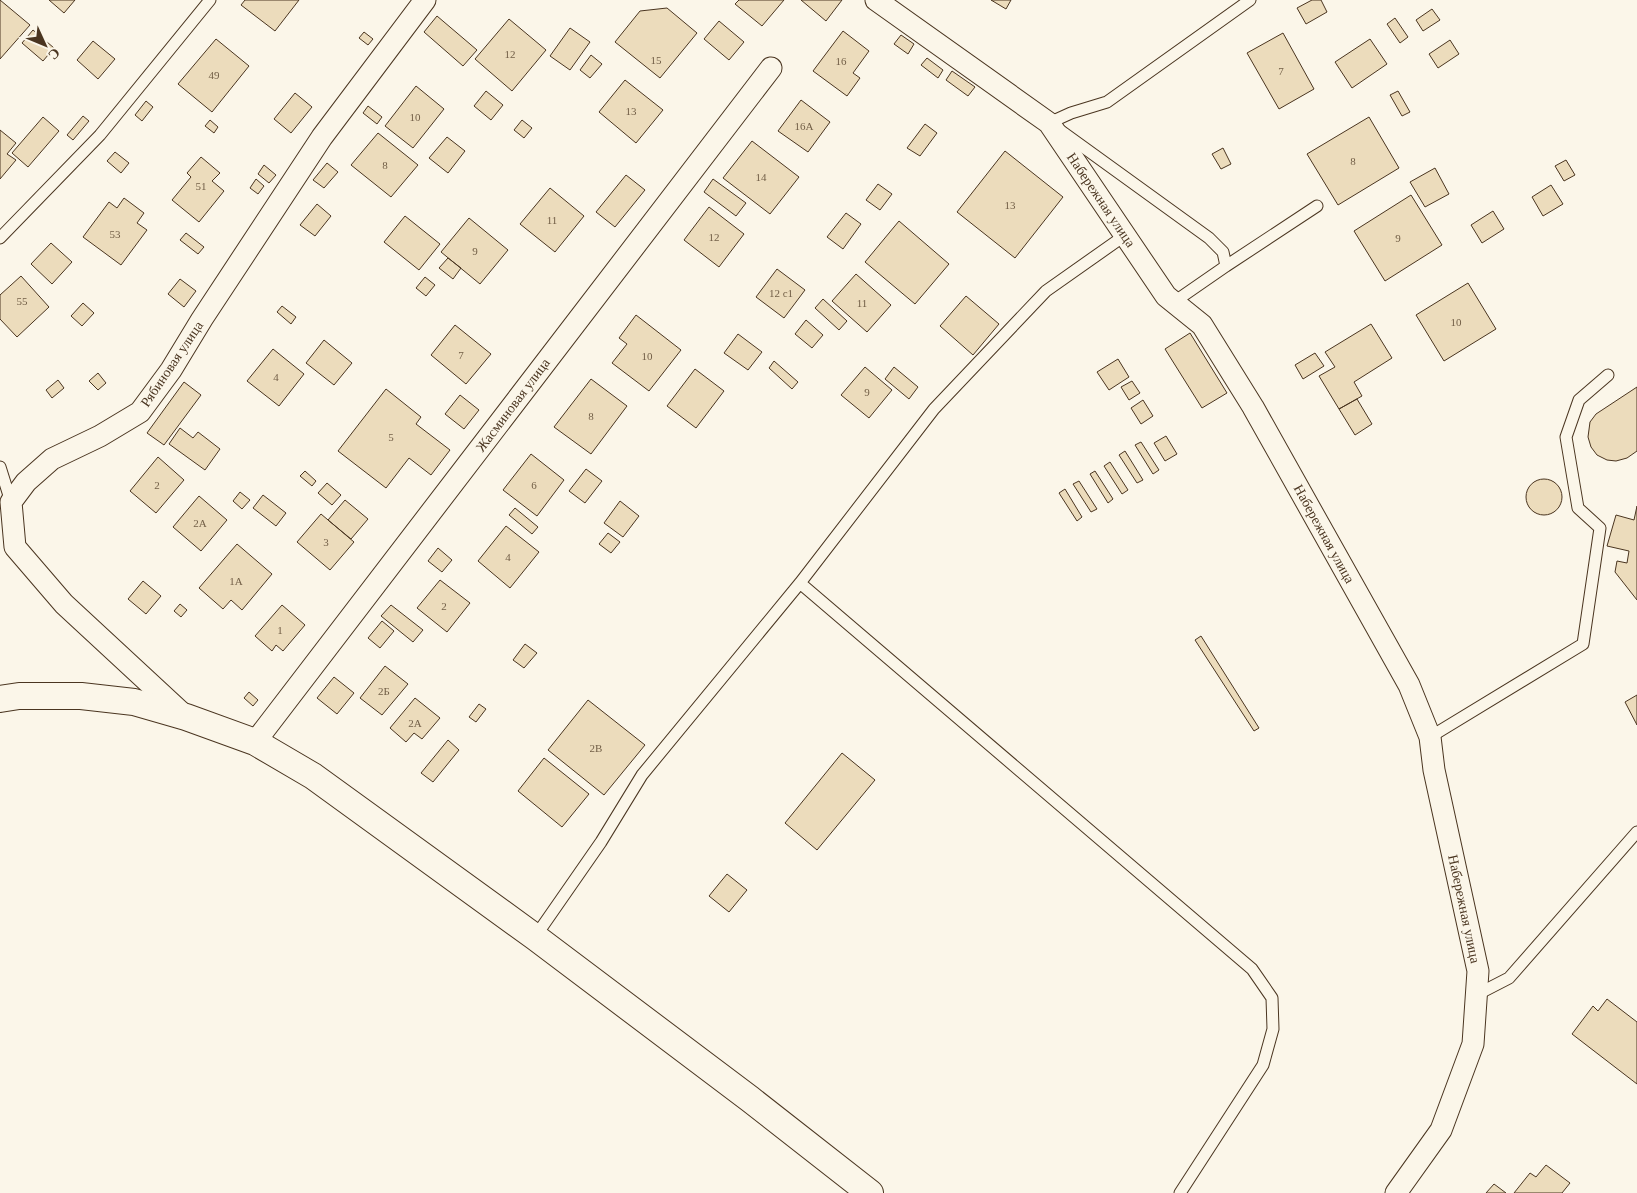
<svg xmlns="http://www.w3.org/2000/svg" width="1637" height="1193" viewBox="0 0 1637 1193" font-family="'Times New Roman',serif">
	<rect width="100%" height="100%" fill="#fbf6e9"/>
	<path fill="#ecdcbc" stroke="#4a3520" d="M 0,0 L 30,25 L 0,59 Z
		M 49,0 L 75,0 L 64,13 Z
		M 245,0 L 299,0 L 275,31 L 241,5 Z
		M 739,0 L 784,0 L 762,26 L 735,4 Z
		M 801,0 L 842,0 L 826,21 Z
		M 991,0 L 1011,0 L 1006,9 Z
		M 1312,0 L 1321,0 L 1327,12 L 1306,24 L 1297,8 Z
		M 667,8 L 697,33 L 660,78 L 615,42 L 640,11 Z
		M 1432,9 L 1440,20 L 1423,31 L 1416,20 Z
		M 437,16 L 477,50 L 463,66 L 424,32 Z
		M 1395,18 L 1408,37 L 1400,43 L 1387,24 Z
		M 509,19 L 546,50 L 512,91 L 475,59 Z
		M 719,21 L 744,42 L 729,60 L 704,39 Z
		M 570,28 L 590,42 L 570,70 L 550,56 Z
		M 33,30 L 54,48 L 43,61 L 22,43 Z
		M 843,31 L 869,51 L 853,73 L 860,78 L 847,96 L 813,71 Z
		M 364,32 L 373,39 L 368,45 L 359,38 Z
		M 1283,33 L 1314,89 L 1279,109 L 1247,53 Z
		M 901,35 L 914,44 L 908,54 L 894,44 Z
		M 216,39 L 249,66 L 212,112 L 178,84 Z
		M 1370,39 L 1387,64 L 1352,88 L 1335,62 Z
		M 1450,40 L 1459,54 L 1438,68 L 1429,54 Z
		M 93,41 L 115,59 L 98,79 L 77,60 Z
		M 591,55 L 602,64 L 590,78 L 580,70 Z
		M 927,58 L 943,70 L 938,78 L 921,65 Z
		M 952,71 L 975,87 L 968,96 L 946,80 Z
		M 625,80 L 663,110 L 636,143 L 599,112 Z
		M 416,86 L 444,109 L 413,148 L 385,126 Z
		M 486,91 L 503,105 L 491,120 L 474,106 Z
		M 1398,91 L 1410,112 L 1402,116 L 1390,95 Z
		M 295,93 L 312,107 L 291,133 L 274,119 Z
		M 801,100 L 830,122 L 808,152 L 778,131 Z
		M 146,101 L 153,107 L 142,121 L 135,115 Z
		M 368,106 L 382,117 L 377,124 L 363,113 Z
		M 83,116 L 89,121 L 73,140 L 67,135 Z
		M 43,117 L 59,131 L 28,167 L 12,153 Z
		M 1369,117 L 1399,168 L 1338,205 L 1307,154 Z
		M 210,120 L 218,127 L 214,133 L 205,126 Z
		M 522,120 L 532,128 L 524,138 L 514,130 Z
		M 925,124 L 937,133 L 920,156 L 907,148 Z
		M 0,130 L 16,143 L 7,154 L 16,160 L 0,179 Z
		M 378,133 L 418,165 L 391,197 L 351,165 Z
		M 447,137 L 465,151 L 448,173 L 429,158 Z
		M 752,141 L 799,177 L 770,214 L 723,178 Z
		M 1223,148 L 1231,164 L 1221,169 L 1212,154 Z
		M 1005,151 L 1063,197 L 1015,258 L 957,212 Z
		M 115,152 L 129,163 L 121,173 L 107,161 Z
		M 201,157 L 220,173 L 212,181 L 224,191 L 199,222 L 172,200 L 191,177 L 187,173 Z
		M 1566,160 L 1575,175 L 1564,181 L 1555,166 Z
		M 327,163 L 338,172 L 324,188 L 313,180 Z
		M 264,165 L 276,175 L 269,183 L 258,174 Z
		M 1435,168 L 1449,194 L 1425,207 L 1410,182 Z
		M 626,175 L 645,190 L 615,227 L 596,212 Z
		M 256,179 L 264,186 L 258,194 L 250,188 Z
		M 713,179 L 746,203 L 736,216 L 704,192 Z
		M 878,184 L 892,194 L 880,210 L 866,200 Z
		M 1551,185 L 1563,204 L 1543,216 L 1532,197 Z
		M 550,188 L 584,216 L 555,252 L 520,224 Z
		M 1411,195 L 1442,245 L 1385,281 L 1354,231 Z
		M 124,198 L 144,213 L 137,223 L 147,230 L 121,265 L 83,237 L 109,202 L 117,208 Z
		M 317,204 L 331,216 L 315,236 L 300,225 Z
		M 709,207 L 744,234 L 719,267 L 684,240 Z
		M 1493,211 L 1504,229 L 1482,243 L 1471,225 Z
		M 846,213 L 861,224 L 843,249 L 827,237 Z
		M 405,216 L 440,244 L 419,270 L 384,242 Z
		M 469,218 L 508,250 L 480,284 L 441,252 Z
		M 899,221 L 949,264 L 915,304 L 865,262 Z
		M 186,233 L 204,247 L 198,254 L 180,240 Z
		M 51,243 L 72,262 L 52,284 L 31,264 Z
		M 448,258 L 461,268 L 453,279 L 439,268 Z
		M 777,269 L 805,290 L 784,318 L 756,297 Z
		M 856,274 L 891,305 L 867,332 L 832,301 Z
		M 21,276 L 49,307 L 17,337 L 0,319 L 0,295 Z
		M 425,277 L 435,285 L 426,296 L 416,288 Z
		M 180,279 L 196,291 L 184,307 L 168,294 Z
		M 1468,283 L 1496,329 L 1444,361 L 1416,315 Z
		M 966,296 L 999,324 L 973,355 L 940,326 Z
		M 823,299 L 847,321 L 839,330 L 815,308 Z
		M 83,303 L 94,313 L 82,326 L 71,316 Z
		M 282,306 L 296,317 L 291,324 L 277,312 Z
		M 636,315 L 681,350 L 649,391 L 612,363 L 627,344 L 619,338 Z
		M 806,320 L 823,335 L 812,348 L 795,334 Z
		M 1371,324 L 1392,358 L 1354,382 L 1362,396 L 1339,409 L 1319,376 L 1335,367 L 1325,352 Z
		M 455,325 L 491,354 L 466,384 L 431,355 Z
		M 1190,333 L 1227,393 L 1202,408 L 1165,349 Z
		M 738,334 L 762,352 L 748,370 L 724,353 Z
		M 324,340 L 352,363 L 334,385 L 306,363 Z
		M 273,349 L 304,374 L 279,406 L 247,381 Z
		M 1315,353 L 1324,366 L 1303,379 L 1295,365 Z
		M 1118,359 L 1129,377 L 1109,390 L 1097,372 Z
		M 774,361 L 798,382 L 792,389 L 769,368 Z
		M 865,367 L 892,390 L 869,418 L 841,395 Z
		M 894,367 L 918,387 L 909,399 L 885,379 Z
		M 695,369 L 724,391 L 696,428 L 667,406 Z
		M 98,373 L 106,383 L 98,390 L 89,381 Z
		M 591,379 L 627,406 L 591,454 L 554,427 Z
		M 58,380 L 64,388 L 52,398 L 46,390 Z
		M 1132,381 L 1140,393 L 1129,400 L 1121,387 Z
		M 184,382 L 201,395 L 164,445 L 147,433 Z
		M 1637,387 L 1637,451 L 1627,458 L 1616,461 L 1607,460 L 1597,455 L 1591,447 L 1588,437 L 1590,422 L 1596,414 Z
		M 386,389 L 421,417 L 416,424 L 450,450 L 431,475 L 409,458 L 386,488 L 338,451 Z
		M 460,395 L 479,410 L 464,429 L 445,414 Z
		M 1357,399 L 1372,424 L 1355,435 L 1339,409 Z
		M 1143,400 L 1153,416 L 1141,424 L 1131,408 Z
		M 180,428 L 193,438 L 198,432 L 220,449 L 205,470 L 169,444 Z
		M 1166,436 L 1177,454 L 1165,461 L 1154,443 Z
		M 1141,442 L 1159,470 L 1153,474 L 1135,445 Z
		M 1125,451 L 1143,480 L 1137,483 L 1119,455 Z
		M 531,454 L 564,480 L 537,516 L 503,490 Z
		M 158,457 L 184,480 L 156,513 L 130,491 Z
		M 1110,462 L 1128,490 L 1122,494 L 1104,466 Z
		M 586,469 L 602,481 L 585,503 L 569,491 Z
		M 305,471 L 316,481 L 312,486 L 300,476 Z
		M 1095,471 L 1113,499 L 1108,503 L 1090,474 Z
		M1526 497a18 18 0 1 1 36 0a18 18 0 1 1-36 0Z
		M 1079,481 L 1097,509 L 1091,512 L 1073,484 Z
		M 327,483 L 341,495 L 332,505 L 318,493 Z
		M 1065,489 L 1082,517 L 1077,521 L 1059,493 Z
		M 240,492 L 250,500 L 242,509 L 233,501 Z
		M 263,495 L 286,513 L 276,526 L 253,508 Z
		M 199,496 L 227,520 L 201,551 L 173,527 Z
		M 345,500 L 368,519 L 351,539 L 328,520 Z
		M 620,501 L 639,516 L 623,537 L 604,523 Z
		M 1637,506 L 1637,600 L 1615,572 L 1617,561 L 1627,563 L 1629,551 L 1607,546 L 1616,515 L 1634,520 Z
		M 515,508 L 538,527 L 532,534 L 509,515 Z
		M 321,514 L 354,542 L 330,570 L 297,542 Z
		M 506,526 L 539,552 L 510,588 L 478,561 Z
		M 608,533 L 620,542 L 611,553 L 599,544 Z
		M 237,544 L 272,574 L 242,610 L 231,600 L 223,609 L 199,588 Z
		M 438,548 L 452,560 L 442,572 L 428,561 Z
		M 440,580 L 470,603 L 447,632 L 417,608 Z
		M 143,581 L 161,596 L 146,614 L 128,599 Z
		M 180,604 L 187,610 L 181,617 L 174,611 Z
		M 282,605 L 305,625 L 283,651 L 276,645 L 272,651 L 255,636 Z
		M 391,605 L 423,630 L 413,642 L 381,616 Z
		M 382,621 L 394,631 L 380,648 L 368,638 Z
		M 1201,636 L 1259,728 L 1254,731 L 1195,640 Z
		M 525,644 L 537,653 L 524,668 L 513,660 Z
		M 385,666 L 408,684 L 382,715 L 360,698 Z
		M 334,677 L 354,693 L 337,714 L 317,698 Z
		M 249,692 L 258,700 L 253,706 L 244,698 Z
		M 1637,695 L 1637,725 L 1625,702 Z
		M 415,698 L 440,718 L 422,739 L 414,733 L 406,742 L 390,728 Z
		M 588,700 L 645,745 L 604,795 L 548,750 Z
		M 479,704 L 486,709 L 476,722 L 469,717 Z
		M 448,740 L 459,750 L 433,782 L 421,773 Z
		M 842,753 L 875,780 L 817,850 L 785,823 Z
		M 544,758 L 589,794 L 562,827 L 518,791 Z
		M 727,874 L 747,890 L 729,912 L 709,896 Z
		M 1607,999 L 1637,1022 L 1637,1084 L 1572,1034 L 1593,1006 L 1598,1011 Z
		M 1546,1165 L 1570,1183 L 1562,1193 L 1514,1193 L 1530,1173 L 1536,1177 Z
		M 1494,1184 L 1506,1193 L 1486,1193 Z"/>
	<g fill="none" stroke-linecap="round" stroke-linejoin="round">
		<defs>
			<path id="service" d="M 1049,123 L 1071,113 L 1107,102 L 1250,0
				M 1061,131 L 1209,238 L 1223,252 L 1226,266 L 1174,302
				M 0,238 L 100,135 L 210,0
				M 1226,266 L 1317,206
				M 0,467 L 11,502
				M 800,583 L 1252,969 L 1272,998 L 1273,1029 L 1263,1065 L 1180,1193
				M 1430,737 L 1583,644 L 1600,528 L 1578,508 L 1566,437 L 1579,400 L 1608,375
				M 535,937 L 601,842 L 642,775 L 800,583 L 934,409 L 1046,291 L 1124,236
				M 1476,995 L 1509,978 L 1637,832"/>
			<path id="minor" d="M 876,0 L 1049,123 L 1166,296 L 1202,325 L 1253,407 L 1409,685 L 1430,737 L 1434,770 L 1478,971 L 1473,1044 L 1441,1130 L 1396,1193
				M 186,717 L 64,604 L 15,547 L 11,502 L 26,482 L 52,459 L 100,436 L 140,412 L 171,370 L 202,319 L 322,137 L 425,0
				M 255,742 L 771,68"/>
			<path id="tertiary" d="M 0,699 L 19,696 L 81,696 L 134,702 L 186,717 L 255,742 L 313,776 L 535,937 L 750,1099 L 870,1193"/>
		</defs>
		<use href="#service" stroke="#4a3520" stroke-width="13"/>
		<use href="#minor" stroke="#4a3520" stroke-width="23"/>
		<use href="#tertiary" stroke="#4a3520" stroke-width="28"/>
		<use href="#service" stroke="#fbf6e9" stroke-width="11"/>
		<use href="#minor" stroke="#fbf6e9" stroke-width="21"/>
		<use href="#tertiary" stroke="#fbf6e9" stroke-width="26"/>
	</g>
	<g text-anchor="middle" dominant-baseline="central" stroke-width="4" stroke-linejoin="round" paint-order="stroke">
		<g font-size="11" fill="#725f47">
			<text x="510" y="54">12</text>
			<text x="656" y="60">15</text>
			<text x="841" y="61">16</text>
			<text x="1281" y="71">7</text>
			<text x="214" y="75">49</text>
			<text x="631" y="111">13</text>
			<text x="415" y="117">10</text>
			<text x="804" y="126">16А</text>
			<text x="1353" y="161">8</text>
			<text x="385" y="165">8</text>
			<text x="761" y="177">14</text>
			<text x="201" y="186">51</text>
			<text x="1010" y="205">13</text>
			<text x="552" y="220">11</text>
			<text x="115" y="234">53</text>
			<text x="714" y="237">12</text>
			<text x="1398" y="238">9</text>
			<text x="475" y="251">9</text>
			<text x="781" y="293">12 с1</text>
			<text x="22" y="301">55</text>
			<text x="862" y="303">11</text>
			<text x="1456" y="322">10</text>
			<text x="461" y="355">7</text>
			<text x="647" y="356">10</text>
			<text x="276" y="377">4</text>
			<text x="867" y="392">9</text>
			<text x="591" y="416">8</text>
			<text x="391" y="437">5</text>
			<text x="157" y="485">2</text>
			<text x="534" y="485">6</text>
			<text x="200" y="523">2А</text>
			<text x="326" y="542">3</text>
			<text x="508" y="557">4</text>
			<text x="236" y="581">1А</text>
			<text x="444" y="606">2</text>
			<text x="280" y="630">1</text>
			<text x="384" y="691">2Б</text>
			<text x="415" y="723">2А</text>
			<text x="596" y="748">2В</text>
		</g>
		<g font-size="14" fill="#4a3520" stroke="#fbf6e9">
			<text transform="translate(1101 200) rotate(56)">Набережная улица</text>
			<text transform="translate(172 364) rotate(-56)">Рябиновая улица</text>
			<text transform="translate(513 405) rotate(-53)">Жасминовая улица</text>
			<text transform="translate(1324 534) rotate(61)">Набережная улица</text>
			<text transform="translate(1464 909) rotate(78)">Набережная улица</text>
		</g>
	</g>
	<g transform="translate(45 45) rotate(134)" stroke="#fbf6e9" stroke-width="4" paint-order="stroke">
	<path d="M0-4L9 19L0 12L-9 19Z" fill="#4a3520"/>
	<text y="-8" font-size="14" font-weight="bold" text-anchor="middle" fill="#4a3520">С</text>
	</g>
</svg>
